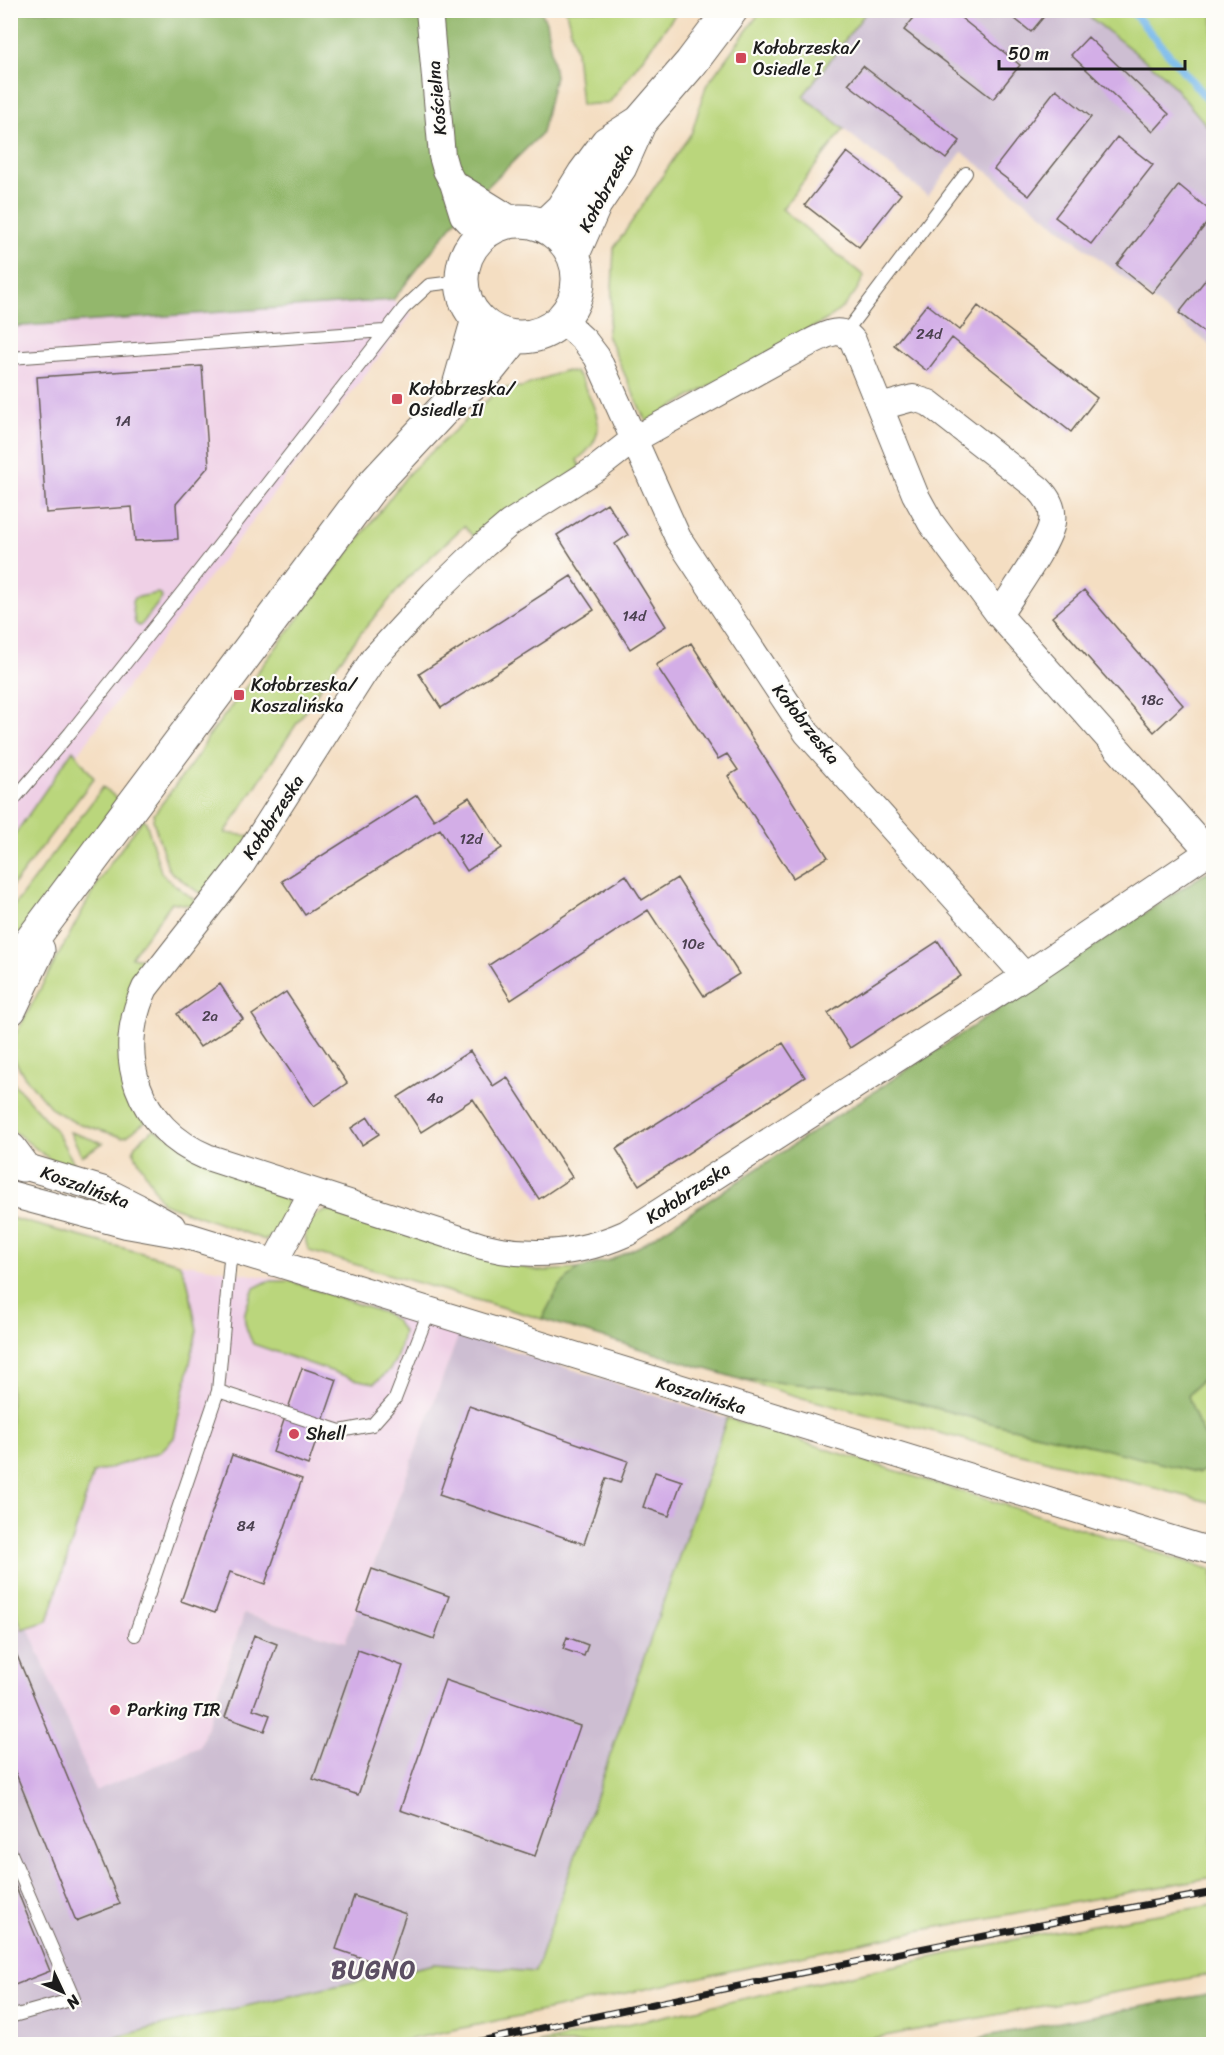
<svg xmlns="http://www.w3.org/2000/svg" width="1224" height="2055" viewBox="0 0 1224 2055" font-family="Sriracha,sans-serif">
	<rect width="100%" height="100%" fill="#fdfcf7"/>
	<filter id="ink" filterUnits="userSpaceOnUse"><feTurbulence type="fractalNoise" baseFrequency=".0167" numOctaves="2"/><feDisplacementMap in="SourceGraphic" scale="12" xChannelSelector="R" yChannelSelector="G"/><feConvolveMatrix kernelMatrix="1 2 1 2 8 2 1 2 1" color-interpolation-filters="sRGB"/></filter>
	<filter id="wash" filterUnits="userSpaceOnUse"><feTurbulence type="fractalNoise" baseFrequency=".008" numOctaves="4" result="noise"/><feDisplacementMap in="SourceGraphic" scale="24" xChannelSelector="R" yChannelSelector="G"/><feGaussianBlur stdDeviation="1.35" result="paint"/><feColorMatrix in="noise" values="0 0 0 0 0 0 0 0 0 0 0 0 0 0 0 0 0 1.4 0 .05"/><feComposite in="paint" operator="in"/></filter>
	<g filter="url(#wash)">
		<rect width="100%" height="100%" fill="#f4dec2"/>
		<path fill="#efd0e6" d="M 393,300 L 412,314 L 177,619 L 11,845 L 11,327 Z
			M 10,1218 L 179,1263 L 290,1281 L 459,1334 L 345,1642 L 244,1614 L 200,1747 L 95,1792 L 28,1628 L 11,1632 Z"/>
		<path fill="#cdbed2" d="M 867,11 L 1082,11 L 1164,75 L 1213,133 L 1213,347 L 962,152 L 928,196 L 802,96 Z
			M 459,1334 L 727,1418 L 535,1972 L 435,1964 L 188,2019 L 90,2044 L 11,2044 L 11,1632 L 28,1627 L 95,1791 L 200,1747 L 244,1614 L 345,1642 Z"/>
		<path fill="#bad67c" stroke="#6b794c" stroke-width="1.5" d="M 566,11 L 566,10 L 678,11 L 609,103 L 581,105 L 576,51 Z
			M 761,11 L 867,11 L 803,96 L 844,129 L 782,209 L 864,276 C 855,296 846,306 828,319 L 646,422 L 607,335 L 611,311 L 614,248 L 692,132 L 706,86 Z
			M 1082,11 L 1213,11 L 1213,133 L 1164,75 Z
			M 563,371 L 575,372 L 580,377 C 595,410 613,433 577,460 L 581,467 L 477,541 L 464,526 L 408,578 L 361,633 L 326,679 L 225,833 L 251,836 L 207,894 L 198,892 L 171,872 L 168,868 L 153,820 L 154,814 L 199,754 L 208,737 L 409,473 L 495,393 L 506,388 L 522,387 Z
			M 158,593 L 161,594 L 162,598 L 142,624 L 139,626 L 135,623 L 132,602 L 134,598 Z
			M 73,750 L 94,778 L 11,888 L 11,840 Z
			M 103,787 L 119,800 L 11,946 L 10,911 Z
			M 143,819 L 146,822 L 161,872 L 166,878 L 200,904 L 197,907 L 172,902 L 131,957 L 154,961 L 137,986 L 148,1120 L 127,1136 L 122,1137 L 74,1122 L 52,1109 L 24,1076 L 11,1054 L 11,1043 L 92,893 L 109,865 Z
			M 10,1079 L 56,1131 L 77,1169 L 61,1168 L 11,1129 Z
			M 154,1129 L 284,1194 L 289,1210 L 277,1234 L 265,1240 L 162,1203 L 133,1151 L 135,1145 Z
			M 70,1132 L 103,1143 L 82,1156 Z
			M 330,1210 L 485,1259 L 539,1271 L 578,1269 L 559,1287 L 542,1319 L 309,1251 C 300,1231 309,1214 330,1210 Z
			M 11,1218 L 179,1263 L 188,1283 L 197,1330 L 174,1438 L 160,1452 L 93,1473 L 48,1621 L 22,1629 L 12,1600 L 10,1600 Z
			M 268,1281 L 290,1281 L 387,1314 L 396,1321 L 403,1331 C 399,1355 395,1370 374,1383 L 354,1379 L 253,1344 C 240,1317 243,1314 254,1288 Z
			M 739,1379 L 869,1390 L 995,1424 L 1088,1445 L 1212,1449 L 1198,1423 L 1188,1396 L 1200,1381 L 1213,1379 L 1213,1503 L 803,1398 Z
			M 727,1418 L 1213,1570 L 1213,1877 L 917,1931 L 388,2044 L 90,2044 L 188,2019 L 435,1964 L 535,1972 Z
			M 1213,1905 L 1213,1974 L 842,2044 L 536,2044 L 1040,1934 Z"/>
		<path fill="#93b76c" stroke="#586a44" stroke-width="1.5" d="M 11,11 L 541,11 L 546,22 L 555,76 L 542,133 L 464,210 L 393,300 L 11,327 Z
			M 1213,868 L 1214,1379 L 1200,1381 L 1188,1396 L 1198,1423 L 1212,1449 L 1213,1466 L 1199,1473 L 1088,1445 L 995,1424 L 869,1390 L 739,1379 L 542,1319 L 559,1287 L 578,1269 L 610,1260 L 640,1246 Z
			M 1213,1993 L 1213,2044 L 972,2044 L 987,2036 Z"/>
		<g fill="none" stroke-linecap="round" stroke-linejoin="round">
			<path stroke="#76b8eb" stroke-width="8" d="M 1131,10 L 1214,107"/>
		</g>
		<g id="blocks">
			<path fill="#d3aee7" d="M 920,10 L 951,10 L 1020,65 L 993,99 L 904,30 Z
				M 1004,10 L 1042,10 L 1046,14 L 1031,32 Z
				M 1088,37 L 1169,114 L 1153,132 L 1071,55 Z
				M 863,66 L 960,141 L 946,159 L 848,84 Z
				M 1056,89 L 1091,117 L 1029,196 L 994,169 Z
				M 1117,137 L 1153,165 L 1091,244 L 1055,217 Z
				M 847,152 L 901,194 L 859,247 L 805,205 Z
				M 1179,185 L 1214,214 L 1152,293 L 1117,265 Z
				M 1214,269 L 1214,340 L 1179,313 Z
				M 927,304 L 960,330 L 978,306 L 1097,398 L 1071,432 L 952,338 L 927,371 L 894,345 Z
				M 202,366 L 209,466 L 176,504 L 178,539 L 135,541 L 132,507 L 46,513 L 37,377 Z
				M 607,503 L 628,535 L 615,544 L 666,626 L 630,649 L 557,535 Z
				M 571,576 L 594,610 L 441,708 L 419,674 Z
				M 1084,590 L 1183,705 L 1154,732 L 1052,617 Z
				M 691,643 L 828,857 L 793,878 L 728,776 L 738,770 L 727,754 L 718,759 L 656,665 Z
				M 417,795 L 434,820 L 469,797 L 502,848 L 467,871 L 440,829 L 305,915 L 282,881 Z
				M 626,875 L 642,900 L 677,878 L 739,974 L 704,996 L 648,910 L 511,1000 L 489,965 Z
				M 938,941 L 961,976 L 850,1048 L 828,1013 Z
				M 220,984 L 243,1019 L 200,1047 L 177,1014 Z
				M 286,992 L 347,1083 L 314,1106 L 252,1015 Z
				M 783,1043 L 805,1077 L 639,1185 L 616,1149 Z
				M 470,1051 L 493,1086 L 507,1077 L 572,1177 L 539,1199 L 473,1099 L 421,1132 L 398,1097 Z
				M 368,1117 L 379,1134 L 362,1145 L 351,1128 Z
				M 302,1368 L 337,1380 L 308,1465 L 273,1452 Z
				M 469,1406 L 628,1461 L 620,1483 L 606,1478 L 584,1544 L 439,1495 Z
				M 232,1455 L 302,1479 L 265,1584 L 230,1572 L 215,1613 L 181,1601 Z
				M 655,1472 L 682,1481 L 669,1516 L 643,1507 Z
				M 372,1569 L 449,1596 L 434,1639 L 357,1611 Z
				M 254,1635 L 277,1644 L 253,1709 L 270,1715 L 264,1731 L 225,1717 Z
				M 567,1637 L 588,1645 L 584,1656 L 563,1649 Z
				M 358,1650 L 403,1666 L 358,1795 L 313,1779 Z
				M 16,1653 L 120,1904 L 76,1921 L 10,1759 L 10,1655 Z
				M 445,1680 L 580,1726 L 535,1856 L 400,1810 Z
				M 10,1873 L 50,1971 L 10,1987 Z
				M 354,1896 L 406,1914 L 388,1967 L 336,1949 Z"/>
		</g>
	</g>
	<g filter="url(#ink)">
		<use href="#blocks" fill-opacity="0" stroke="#686056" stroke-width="1.5"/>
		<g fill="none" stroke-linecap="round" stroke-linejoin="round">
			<defs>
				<path id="lane" d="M 845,333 L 966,173
					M 10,358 L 384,331
					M 10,804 L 70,733 L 195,576 L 404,308 L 429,285 L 462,281
					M 231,1249 L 218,1391 L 340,1431 L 372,1425 L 395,1399 L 429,1311
					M 135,1635 L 218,1391
					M 10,1851 L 74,1999 L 10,2017"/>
				<path id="street" d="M 429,10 L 442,156 L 446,170 L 453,183 L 463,215 L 482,235
					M 453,183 L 514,221
					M 562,320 L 584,340 L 597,357 L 678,538 L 797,718 L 807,733 L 1025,976
					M 880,407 L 913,398 L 929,403 L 1039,489 C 1048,498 1054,509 1052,522 C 1050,542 1011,595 999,615
					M 1209,852 L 999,615 L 931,523 L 915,494 L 853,341 C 840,324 823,336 809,343 L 633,440 L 597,468 L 510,523 L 484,545 L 434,593 L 374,658 L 362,676 L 242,864 L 145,988 C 113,1056 138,1128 207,1157 L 482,1246 C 532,1259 580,1254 627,1233 L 1025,976 L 1214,848
					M 10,1162 L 104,1190 L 138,1207 L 172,1226
					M 10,1194 L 126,1225 L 188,1236 L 1214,1552
					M 274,1263 L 312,1192"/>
				<path id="secondary" d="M462 279a58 58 0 1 1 116 0a58 58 0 1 1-116 0Z
					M 544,226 L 562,209 L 584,174 L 607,143 L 640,122 L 691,63 L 731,10
					M 573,254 L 595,204 L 620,167 L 640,122
					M 456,396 L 478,319
					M 10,969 L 371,487 L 456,396 L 486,373 L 515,337
					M 10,1009 L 38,950
					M 10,1149 L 22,1165"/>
			</defs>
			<use href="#lane" stroke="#686056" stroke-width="14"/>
			<use href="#street" stroke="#686056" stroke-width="28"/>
			<use href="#secondary" stroke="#686056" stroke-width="35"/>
			<use href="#lane" stroke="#fff" stroke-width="12"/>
			<use href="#street" stroke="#fff" stroke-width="26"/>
			<use href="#secondary" stroke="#fff" stroke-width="33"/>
			<defs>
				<path id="rail" d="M 467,2044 C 715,1990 964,1938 1214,1892"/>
			</defs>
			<use href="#rail" stroke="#1c1c1c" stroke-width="7"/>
			<use href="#rail" stroke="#fdfcf7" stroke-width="4.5" stroke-dasharray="14" stroke-linecap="butt"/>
		</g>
	</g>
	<g fill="#d1495b" stroke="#fdfcf7" stroke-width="2">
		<rect x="735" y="52" width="12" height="12" rx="3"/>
		<rect x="391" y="393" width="12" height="12" rx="3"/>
		<rect x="233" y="689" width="12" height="12" rx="3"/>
		<circle cx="294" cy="1434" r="6"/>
		<circle cx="115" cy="1710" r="6"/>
	</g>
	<g text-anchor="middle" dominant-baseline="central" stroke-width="4.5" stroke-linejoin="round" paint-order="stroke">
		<g font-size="15" fill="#4a404f">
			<text x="929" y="334">24d</text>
			<text x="123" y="421">1A</text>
			<text x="634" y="616">14d</text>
			<text x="1152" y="700">18c</text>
			<text x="471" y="839">12d</text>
			<text x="693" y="944">10e</text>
			<text x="210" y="1016">2a</text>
			<text x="435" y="1098">4a</text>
			<text x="246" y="1526">84</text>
		</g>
		<g font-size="18" fill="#1c1c1c" stroke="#fdfcf7" text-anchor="start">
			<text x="753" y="48">Kołobrzeska/<tspan x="753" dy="21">Osiedle I</tspan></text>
			<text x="409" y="389">Kołobrzeska/<tspan x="409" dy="21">Osiedle II</tspan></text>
			<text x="251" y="685">Kołobrzeska/<tspan x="251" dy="21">Koszalińska</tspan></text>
			<text x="306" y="1434">Shell</text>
			<text x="127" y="1710">Parking TIR</text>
		</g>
		<g font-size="18" fill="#1c1c1c" stroke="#fdfcf7">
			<text transform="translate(437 98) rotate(-95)">Kościelna</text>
			<text transform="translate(606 188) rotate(-62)">Kołobrzeska</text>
			<text transform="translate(806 724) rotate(52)">Kołobrzeska</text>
			<text transform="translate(273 817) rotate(-57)">Kołobrzeska</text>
			<text transform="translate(85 1187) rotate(20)">Koszalińska</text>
			<text transform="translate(688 1193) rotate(-33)">Kołobrzeska</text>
			<text transform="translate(701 1395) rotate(17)">Koszalińska</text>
		</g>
		<g font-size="24" font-weight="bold" letter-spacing="1.5" fill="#5c4f63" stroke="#fdfcf7">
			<text x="374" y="1970">BUGNO</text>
		</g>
	</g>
	<rect width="1224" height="2055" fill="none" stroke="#fdfcf7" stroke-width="36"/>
	<g transform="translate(63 1992) rotate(134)" stroke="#fdfcf7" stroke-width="4.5" paint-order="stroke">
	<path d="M0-4.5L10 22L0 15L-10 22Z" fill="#1c1c1c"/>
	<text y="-9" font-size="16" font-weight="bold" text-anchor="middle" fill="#1c1c1c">N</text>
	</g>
	<path d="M999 60v9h186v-9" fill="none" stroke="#1c1c1c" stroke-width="3"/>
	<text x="1008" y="60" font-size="18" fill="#1c1c1c" stroke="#fdfcf7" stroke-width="4.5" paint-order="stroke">50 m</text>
</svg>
